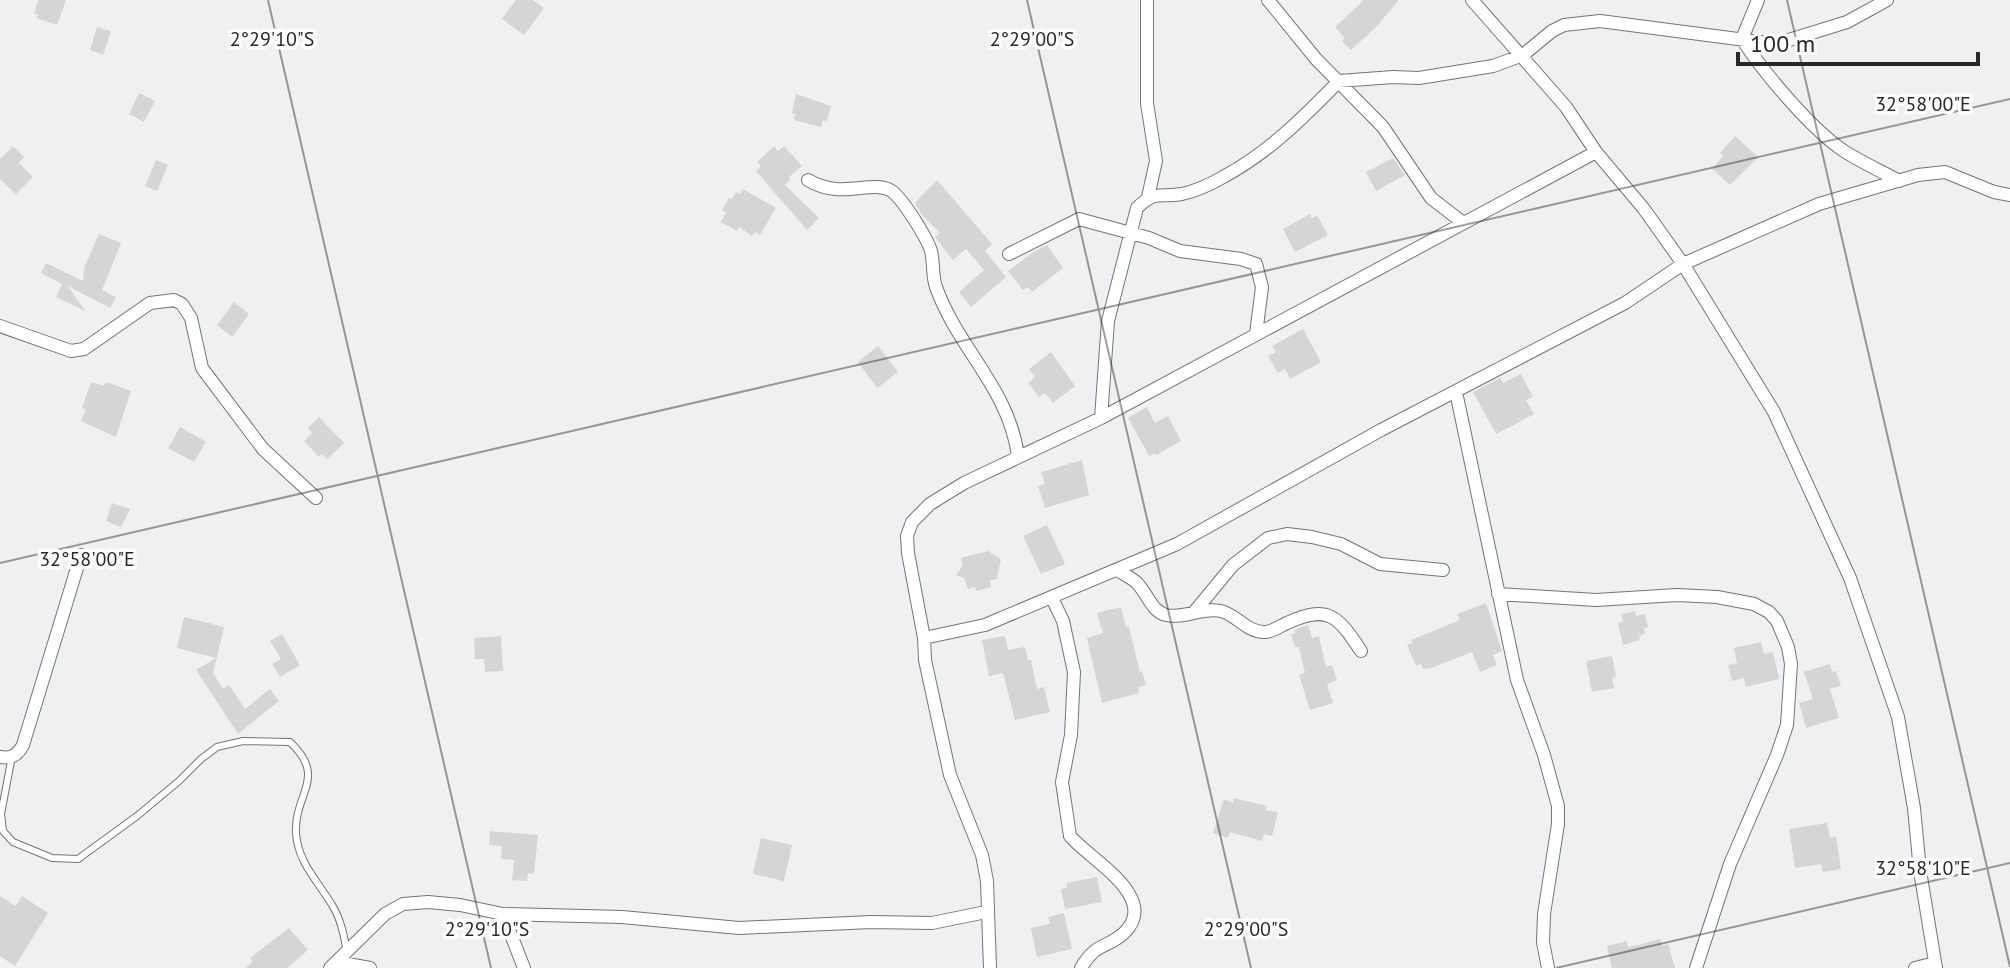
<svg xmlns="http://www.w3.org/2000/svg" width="2010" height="968" viewBox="0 0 2010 968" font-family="'PT Sans',sans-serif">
	<rect width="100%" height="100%" fill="#eff0f1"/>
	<path fill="#d4d5d7" d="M 38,0 L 66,0 L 57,25 L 36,18 L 38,14 L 34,14 Z
		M 516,0 L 533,0 L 544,8 L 524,35 L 502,19 Z
		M 1364,0 L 1399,0 L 1376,27 L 1351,50 L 1342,41 L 1345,38 L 1335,27 Z
		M 97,27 L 111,31 L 103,55 L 90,50 Z
		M 139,93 L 155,101 L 144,122 L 129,114 Z
		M 796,94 L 831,106 L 827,121 L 823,120 L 821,127 L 794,120 L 795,114 L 792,113 Z
		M 1735,136 L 1758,157 L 1730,185 L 1712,169 L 1723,156 L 1720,153 Z
		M 13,146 L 24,157 L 19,163 L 33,177 L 16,194 L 0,179 L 0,159 Z
		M 774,146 L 778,151 L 784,146 L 802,166 L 789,177 L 790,180 L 785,185 L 819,218 L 807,230 L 756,171 L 761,166 L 757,162 Z
		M 1393,158 L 1405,175 L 1376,191 L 1366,172 Z
		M 156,160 L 168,165 L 157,191 L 145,186 Z
		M 937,180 L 992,244 L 985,251 L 1006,277 L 971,307 L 959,292 L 984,270 L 966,249 L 953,260 L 935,237 L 940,233 L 922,215 L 915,203 Z
		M 743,189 L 776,208 L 760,235 L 755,232 L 752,236 L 739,227 L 737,231 L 721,222 L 726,213 L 722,210 L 729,198 L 732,199 L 736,192 L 740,194 Z
		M 1310,214 L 1312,218 L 1317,215 L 1328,235 L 1295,252 L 1283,229 Z
		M 99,234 L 121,243 L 102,290 L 116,297 L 110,308 L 68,286 L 85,311 L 56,297 L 62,284 L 41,273 L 46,263 L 83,281 L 84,268 Z
		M 1047,245 L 1063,268 L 1032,292 L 1028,287 L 1023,290 L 1008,271 L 1032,253 Z
		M 234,302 L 249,314 L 232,337 L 217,325 Z
		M 1303,329 L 1321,362 L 1290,379 L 1285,369 L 1278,373 L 1268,356 L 1276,352 L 1272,346 Z
		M 878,346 L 898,372 L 877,388 L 858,362 Z
		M 1051,352 L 1075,386 L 1053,403 L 1045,393 L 1039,397 L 1028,383 L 1035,377 L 1029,369 Z
		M 1521,374 L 1533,397 L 1526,400 L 1534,414 L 1496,434 L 1473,392 L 1500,378 L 1503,383 Z
		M 91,382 L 104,386 L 106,382 L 131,391 L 116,437 L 81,421 L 86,409 L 82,408 Z
		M 1147,407 L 1155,423 L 1168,416 L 1181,441 L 1156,455 L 1155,453 L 1149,456 L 1128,418 Z
		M 319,417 L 344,443 L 327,459 L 322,454 L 319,457 L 304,441 L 312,433 L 308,428 Z
		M 180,427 L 206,442 L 194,462 L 168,448 Z
		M 1082,460 L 1089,495 L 1045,508 L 1038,486 L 1045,484 L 1041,472 Z
		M 112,503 L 130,509 L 121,527 L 106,521 Z
		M 1047,525 L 1065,564 L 1041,574 L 1023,536 Z
		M 988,551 L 1001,559 L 997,579 L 990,580 L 991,587 L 976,591 L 975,587 L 968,589 L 964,578 L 956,575 L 963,565 L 961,558 Z
		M 1486,603 L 1502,651 L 1493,655 L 1497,665 L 1480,672 L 1472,652 L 1431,668 L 1423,669 L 1421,664 L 1416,666 L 1407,645 L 1413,643 L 1411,640 L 1460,620 L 1457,614 Z
		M 1121,607 L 1126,627 L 1129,627 L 1140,672 L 1142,671 L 1146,685 L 1138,687 L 1139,693 L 1102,703 L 1087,638 L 1103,633 L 1097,613 Z
		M 1635,611 L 1636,616 L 1645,614 L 1648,627 L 1644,628 L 1645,634 L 1639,636 L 1640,640 L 1623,645 L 1618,623 L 1623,622 L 1621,614 Z
		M 184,617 L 224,627 L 213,673 L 223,689 L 229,685 L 245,709 L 270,689 L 279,701 L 238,734 L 196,670 L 216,658 L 177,648 Z
		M 1308,625 L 1312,638 L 1319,636 L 1326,667 L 1332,665 L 1337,680 L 1327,684 L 1333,703 L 1310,710 L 1299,675 L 1305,673 L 1299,647 L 1295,647 L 1291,634 L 1295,634 L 1294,630 Z
		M 282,634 L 300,665 L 280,677 L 272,664 L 281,659 L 270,641 Z
		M 501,636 L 503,671 L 485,672 L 484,659 L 475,659 L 474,638 Z
		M 1005,636 L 1008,650 L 1025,647 L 1028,660 L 1031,660 L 1037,689 L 1044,687 L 1050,712 L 1015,720 L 1003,673 L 989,676 L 982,640 Z
		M 1761,642 L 1764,654 L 1773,652 L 1779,679 L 1746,687 L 1744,678 L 1732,681 L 1728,665 L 1737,663 L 1734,648 Z
		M 1612,656 L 1616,677 L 1612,678 L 1614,688 L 1592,692 L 1586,661 Z
		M 1830,664 L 1832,672 L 1836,671 L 1841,686 L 1830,689 L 1839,718 L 1806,728 L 1799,703 L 1813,699 L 1804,672 Z
		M 1234,798 L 1267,806 L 1266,810 L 1278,812 L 1272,836 L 1264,834 L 1262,841 L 1230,832 L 1228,838 L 1213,833 L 1224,799 L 1233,803 Z
		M 1827,823 L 1830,838 L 1836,836 L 1841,869 L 1823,872 L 1821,864 L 1795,868 L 1789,829 Z
		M 490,831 L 538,835 L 534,874 L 528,873 L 527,881 L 512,880 L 514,860 L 501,859 L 502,846 L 489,845 Z
		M 761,838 L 792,845 L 784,881 L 753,874 Z
		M 1097,877 L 1102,902 L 1065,909 L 1061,889 L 1067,888 L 1067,883 Z
		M 0,896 L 16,906 L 22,896 L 48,913 L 15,966 L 0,956 Z
		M 1064,913 L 1072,949 L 1037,957 L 1031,928 L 1050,924 L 1048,917 Z
		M 289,928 L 308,950 L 287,968 L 246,968 L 253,961 L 250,958 Z
		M 1660,939 L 1662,946 L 1668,944 L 1675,968 L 1612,968 L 1607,946 L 1627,941 L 1628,947 L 1635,946 Z"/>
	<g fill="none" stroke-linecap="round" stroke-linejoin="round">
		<defs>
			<path id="service" d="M 12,756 L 1,814 L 3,831 L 13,842 L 52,858 L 78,859 L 137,816 L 179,781 L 201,759 L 217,747 L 243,741 L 290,742 C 328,778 294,793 296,833 C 298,863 318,881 332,905 C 341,919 344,936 347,952"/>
			<path id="minor" d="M 1147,0 L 1147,103 L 1156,161 L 1148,197
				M 1268,0 L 1316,59 L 1383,127 L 1431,198 L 1462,222
				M 1472,0 L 1566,107 L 1596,152 L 1644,209 L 1683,264 L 1774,412 L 1850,578 L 1898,717 L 1914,808 L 1920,871 L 1936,968
				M 1758,0 L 1742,39 C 1763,72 1811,129 1844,151 C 1861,162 1881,171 1899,181
				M 808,180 C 841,200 870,180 890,190 C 902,197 927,238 931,251 C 934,263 932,276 936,287 C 958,349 1009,388 1018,456
				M 1009,254 L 1079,219 L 1149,238 L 1180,251 L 1241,259 L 1256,264 L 1262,287 L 1256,334
				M 0,326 L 71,351 L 84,349 L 150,303 L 174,300 L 182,304 L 191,318 L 202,368 L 263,449 L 316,498
				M 1456,392 L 1517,680 L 1544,755 L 1558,806 L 1558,824 L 1544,914 L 1543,942 L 1548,968
				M 1101,418 L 1108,321 L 1137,208 C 1156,189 1160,198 1182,194 C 1196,191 1211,184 1223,177 C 1268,153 1303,118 1339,81 L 1393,77 L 1419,78 L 1493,66 L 1523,55 L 1552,31 L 1564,25 L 1600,21 L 1776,44 L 1847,22 L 1887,0
				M 1117,570 C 1123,574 1132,578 1137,583 C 1147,593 1152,612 1166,615 C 1184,619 1202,607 1221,611 C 1237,615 1248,633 1265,632 C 1272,632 1280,626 1287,623 C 1328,604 1338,616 1361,651
				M 1498,594 L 1596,600 L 1677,595 L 1717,597 L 1754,604 L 1769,612 L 1777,621 L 1788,647 L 1791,664 L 1787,725 L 1777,755 L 1730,864 L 1696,968
				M 1052,598 L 1063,621 L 1074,672 L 1071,735 L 1062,782 L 1070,836 C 1089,859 1161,897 1124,933 C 1106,949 1096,942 1081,968
				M 1195,611 L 1233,565 L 1268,538 L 1287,534 L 1312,537 L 1341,544 L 1380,564 L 1443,570
				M 924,638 L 985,625 L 1177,544 L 1381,430 L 1625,303 L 1683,264 L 1819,204 L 1918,175 L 1945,172 L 1994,192 L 2010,195
				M 0,757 C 11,759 18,755 23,745 L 81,555
				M 503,914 L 524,968
				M 337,962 L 370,968
				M 330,968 L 385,914 L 403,904 L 428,902 L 460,905 L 503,914 L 622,917 L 739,928 L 871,922 L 932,923 L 986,912
				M 990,968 L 987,881 L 982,855 L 950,775 L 925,660 L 924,638 L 908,553 L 907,536 L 912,522 L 930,504 L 964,483 L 1101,418 L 1596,152
				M 1915,968 L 1935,963"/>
		</defs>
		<use href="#service" stroke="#737475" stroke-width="8"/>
		<use href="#minor" stroke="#737475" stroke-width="14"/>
		<use href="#service" stroke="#fff" stroke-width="6"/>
		<use href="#minor" stroke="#fff" stroke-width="12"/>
	</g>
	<path fill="none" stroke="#272828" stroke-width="2" stroke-opacity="0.45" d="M 268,0 L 491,968M 1027,0 L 1251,968M 1787,0 L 2010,967M 0,563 L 2010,99M 1556,968 L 2010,863"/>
	<g font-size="20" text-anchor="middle" fill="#272828" stroke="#fcfdff" stroke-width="7" stroke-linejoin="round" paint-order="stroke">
		<text x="272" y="46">2°29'10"S</text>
		<text x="1032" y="46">2°29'00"S</text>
		<text x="1923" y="111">32°58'00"E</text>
		<text x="87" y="566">32°58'00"E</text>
		<text x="1923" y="875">32°58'10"E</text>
		<text x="487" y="936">2°29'10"S</text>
		<text x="1246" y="936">2°29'00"S</text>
	</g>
	<path d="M1738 52v12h240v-12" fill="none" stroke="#272828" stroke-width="4"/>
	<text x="1750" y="52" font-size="24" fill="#272828" stroke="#fcfdff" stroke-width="6" paint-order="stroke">100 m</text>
</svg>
